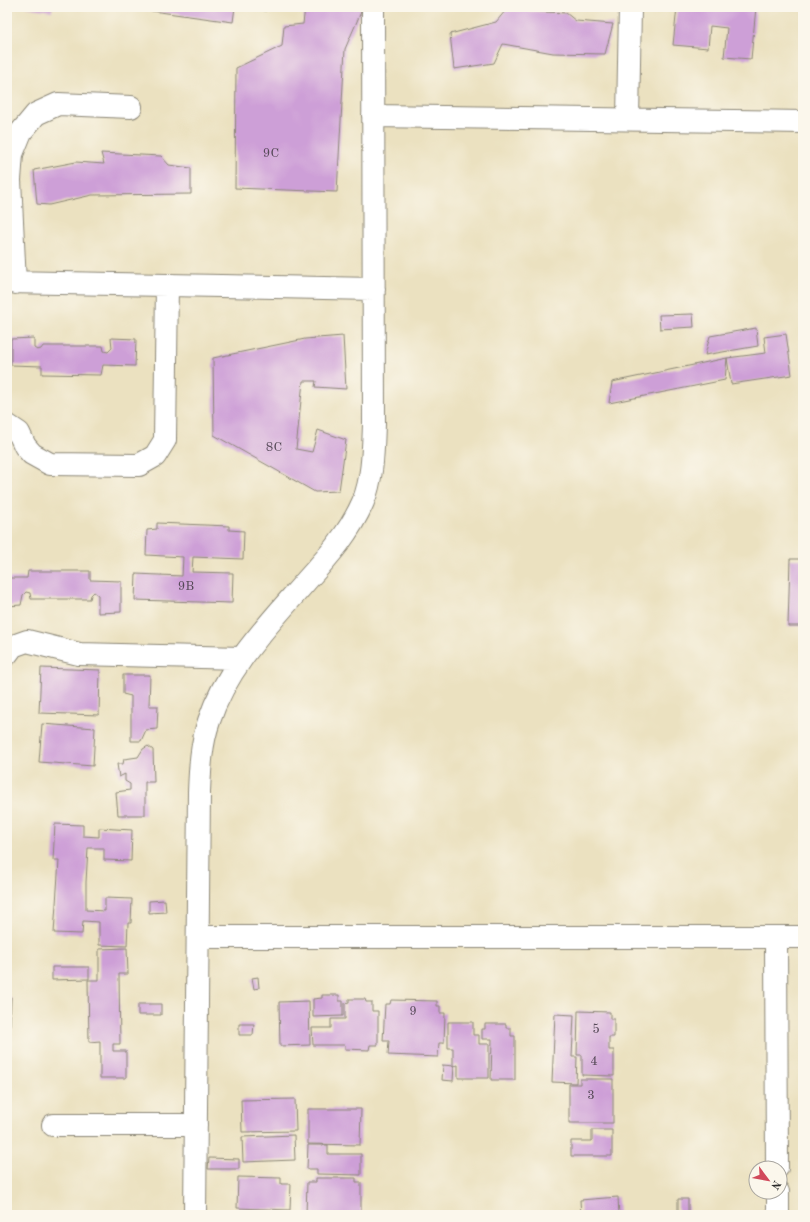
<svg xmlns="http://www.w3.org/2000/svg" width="810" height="1222" viewBox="0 0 810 1222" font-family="'Old Standard TT',serif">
	<rect width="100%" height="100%" fill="#fbf7ec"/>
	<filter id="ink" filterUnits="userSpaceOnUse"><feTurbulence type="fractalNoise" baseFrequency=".025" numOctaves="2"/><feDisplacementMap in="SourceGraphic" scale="8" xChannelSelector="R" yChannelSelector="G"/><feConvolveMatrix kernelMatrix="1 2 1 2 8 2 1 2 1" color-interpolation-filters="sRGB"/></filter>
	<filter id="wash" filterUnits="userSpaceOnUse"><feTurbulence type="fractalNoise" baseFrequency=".012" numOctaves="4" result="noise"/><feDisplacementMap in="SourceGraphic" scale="16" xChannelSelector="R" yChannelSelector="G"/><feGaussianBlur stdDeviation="0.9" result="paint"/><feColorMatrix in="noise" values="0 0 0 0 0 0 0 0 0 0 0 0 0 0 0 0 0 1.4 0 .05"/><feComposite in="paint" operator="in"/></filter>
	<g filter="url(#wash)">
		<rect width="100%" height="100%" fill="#ebe1c0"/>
		<g id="blocks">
			<path fill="#cd9fd7" d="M 25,7 L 52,7 L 52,11 Z
				M 123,7 L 235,7 L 233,22 Z
				M 242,7 L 266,7 L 266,11 Z
				M 305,7 L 360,7 L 361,12 L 345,49 L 337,192 L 235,188 L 236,68 L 282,46 L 284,26 L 303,24 Z
				M 677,7 L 756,7 L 751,59 L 724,57 L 727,28 L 710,26 L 708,48 L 673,45 Z
				M 506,10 L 566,13 L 576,21 L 613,24 L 605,54 L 553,53 L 503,44 L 494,63 L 454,69 L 450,34 L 496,22 Z
				M 101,153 L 161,156 L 169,165 L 191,168 L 191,194 L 92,195 L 49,205 L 37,204 L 34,170 L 76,162 L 104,164 Z
				M 693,314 L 694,327 L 660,329 L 659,315 Z
				M 756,328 L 758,346 L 705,355 L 710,336 Z
				M 786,334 L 792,375 L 731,384 L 727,358 L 766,353 L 764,337 Z
				M 343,336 L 346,389 L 315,387 L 316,381 L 303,381 L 296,449 L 312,452 L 318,430 L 346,440 L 339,491 L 315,492 L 214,435 L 213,358 L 305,339 Z
				M 34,338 L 34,348 L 37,350 L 41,349 L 43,346 L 103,346 L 104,351 L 108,352 L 112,348 L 111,338 L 136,339 L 135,366 L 103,365 L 101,375 L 42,374 L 42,366 L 11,365 L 11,339 Z
				M 727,358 L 725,380 L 609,403 L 612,382 Z
				M 157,523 L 229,526 L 229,530 L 244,531 L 243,559 L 193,557 L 192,572 L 233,573 L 232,603 L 135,600 L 136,574 L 182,576 L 183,557 L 146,555 L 147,530 L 157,529 Z
				M 790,559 L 803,559 L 803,626 L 788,626 Z
				M 28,571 L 90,571 L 90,580 L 121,581 L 121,612 L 98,613 L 98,595 L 94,592 L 91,595 L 90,599 L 31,599 L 30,593 L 26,592 L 23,595 L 21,605 L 7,606 L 7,578 L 27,578 Z
				M 41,668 L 100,670 L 99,715 L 39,713 Z
				M 123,675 L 150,675 L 149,706 L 158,706 L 157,729 L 146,730 L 141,741 L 131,741 L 131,696 L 123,694 Z
				M 42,724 L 95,728 L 93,766 L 39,762 Z
				M 148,746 L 153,750 L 154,782 L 145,782 L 145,815 L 118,815 L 116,792 L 130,790 L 130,784 L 125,781 L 125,774 L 119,777 L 117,764 L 123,764 L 124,759 L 138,757 L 143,749 Z
				M 55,824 L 83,825 L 83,836 L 99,837 L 99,828 L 132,830 L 131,861 L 104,860 L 104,848 L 88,848 L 86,882 L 86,910 L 105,911 L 105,898 L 132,899 L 131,923 L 128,923 L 127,946 L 99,945 L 99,922 L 83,921 L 82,934 L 54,933 L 59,860 L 53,860 Z
				M 165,900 L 166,912 L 149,913 L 149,901 Z
				M 127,948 L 128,974 L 119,974 L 120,1044 L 113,1044 L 113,1051 L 126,1051 L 126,1078 L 100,1078 L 100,1041 L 89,1042 L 88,980 L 99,980 L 99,949 Z
				M 52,967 L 89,967 L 89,979 L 52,980 Z
				M 258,977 L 259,988 L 254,989 L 252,978 Z
				M 322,995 L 339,995 L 339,1001 L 343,1001 L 343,1016 L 313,1017 L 313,999 L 322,998 Z
				M 7,997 L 11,997 L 10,1025 L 7,1025 Z
				M 349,999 L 365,999 L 366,1002 L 372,1002 L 372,1011 L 378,1011 L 378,1045 L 370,1045 L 369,1050 L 345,1049 L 345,1045 L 313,1045 L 312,1028 L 331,1028 L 331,1019 L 345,1019 L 345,1003 L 349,1002 Z
				M 391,1000 L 437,1001 L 437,1006 L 440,1006 L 440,1013 L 445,1013 L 444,1043 L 439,1043 L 438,1057 L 388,1055 L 389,1041 L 383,1041 L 385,1004 L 390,1004 Z
				M 309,1001 L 310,1045 L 280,1046 L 279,1002 Z
				M 138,1004 L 161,1004 L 161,1015 L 138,1015 Z
				M 578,1011 L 610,1012 L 610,1019 L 614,1019 L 614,1037 L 609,1037 L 609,1050 L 614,1050 L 614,1076 L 582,1075 L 582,1055 L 577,1055 Z
				M 555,1014 L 574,1015 L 572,1057 L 577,1057 L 576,1083 L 552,1082 Z
				M 448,1022 L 473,1022 L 473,1035 L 479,1035 L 479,1044 L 489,1044 L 489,1078 L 458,1078 L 458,1065 L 453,1066 L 453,1048 L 448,1048 Z
				M 239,1024 L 254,1024 L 253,1035 L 239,1035 Z
				M 485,1024 L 506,1024 L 506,1028 L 511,1028 L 511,1036 L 515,1036 L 515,1080 L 491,1080 L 492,1039 L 482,1039 L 482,1029 L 485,1029 Z
				M 443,1065 L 454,1066 L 453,1081 L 442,1080 Z
				M 580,1079 L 613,1079 L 613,1123 L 569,1123 L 569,1084 L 580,1084 Z
				M 295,1099 L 296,1131 L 242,1132 L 241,1100 Z
				M 308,1109 L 361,1109 L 360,1145 L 308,1144 Z
				M 592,1130 L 612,1130 L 612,1156 L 571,1156 L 571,1141 L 592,1141 Z
				M 294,1135 L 295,1160 L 243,1162 L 242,1137 Z
				M 308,1145 L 328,1145 L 328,1154 L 361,1154 L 361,1175 L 317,1174 L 317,1169 L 307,1169 Z
				M 209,1158 L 239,1159 L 239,1169 L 208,1169 Z
				M 238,1177 L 281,1178 L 281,1184 L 291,1184 L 290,1210 L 237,1208 Z
				M 316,1178 L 356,1178 L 356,1182 L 361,1182 L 361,1215 L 306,1215 L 307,1182 L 316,1182 Z
				M 618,1197 L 619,1215 L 581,1215 L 580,1200 Z
				M 678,1199 L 688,1199 L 688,1215 L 678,1215 Z"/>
		</g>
	</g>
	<g filter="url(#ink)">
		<use href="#blocks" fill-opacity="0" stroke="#8b8676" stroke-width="1"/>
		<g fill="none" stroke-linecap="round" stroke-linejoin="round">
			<defs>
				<path id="minor" d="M 373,116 L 803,122
					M 628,119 L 630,7
					M 7,282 L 374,289
					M 15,283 L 10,180 L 12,154 L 21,132 L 36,114 L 58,104 L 131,107
					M 7,425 L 19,433 L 25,446 L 32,454 L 50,464 L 139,465 L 155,456 L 165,440 L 167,285
					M 7,654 L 13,646 L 27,641 L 79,654 L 241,658
					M 198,937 L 803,937
					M 776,937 L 777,1168
					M 53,1125 L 196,1125
					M 778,1192 L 778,1215
					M 195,1215 L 199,792 C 200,768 201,744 209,721 C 227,666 270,623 307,580 C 329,556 350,532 363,502 C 373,478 373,449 374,424 L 373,7"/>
			</defs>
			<use href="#minor" stroke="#8b8676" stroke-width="24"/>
			<use href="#minor" stroke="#fff" stroke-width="22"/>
		</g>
	</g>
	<g text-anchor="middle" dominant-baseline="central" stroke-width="3" stroke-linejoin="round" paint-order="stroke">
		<g font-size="13" fill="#544856">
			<text x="271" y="153">9C</text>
			<text x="274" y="447">8C</text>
			<text x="186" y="586">9B</text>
			<text x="413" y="1011">9</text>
			<text x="596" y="1029">5</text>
			<text x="594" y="1061">4</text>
			<text x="591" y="1095">3</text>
		</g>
	</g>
	<rect width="810" height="1222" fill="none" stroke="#fbf7ec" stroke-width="24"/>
	<g transform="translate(768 1180) rotate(122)"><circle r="19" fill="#fbf7ec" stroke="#a8a59f"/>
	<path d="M0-3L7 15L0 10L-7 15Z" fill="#d1495b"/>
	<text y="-6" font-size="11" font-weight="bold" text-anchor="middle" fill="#2b2b2b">N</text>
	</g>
</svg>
